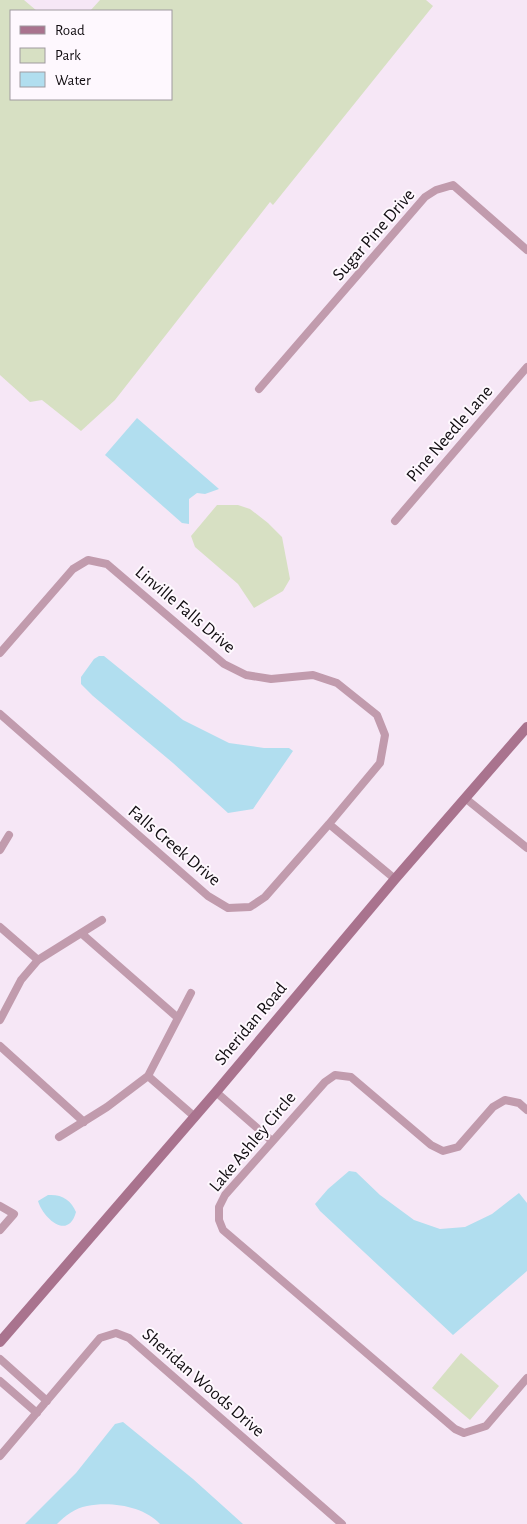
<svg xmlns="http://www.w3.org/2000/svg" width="527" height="1524" viewBox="0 0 527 1524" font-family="'Alegreya Sans',sans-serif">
	<rect width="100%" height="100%" fill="#f6e7f6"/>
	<path fill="#d7e0c3" d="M 0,0 L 24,0 L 37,11 L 11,11 L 11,99 L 171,99 L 171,11 L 90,11 L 100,0 L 426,0 L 433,6 L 273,205 L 270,202 L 115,400 L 81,431 L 42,400 L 30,402 L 0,375 Z
		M 217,505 L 238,505 L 250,509 L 268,523 L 282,537 L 290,579 L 283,591 L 254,608 L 238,584 L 195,547 L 191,536 Z
		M 461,1353 L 499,1386 L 470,1420 L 432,1388 Z"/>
	<path fill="#b1deef" d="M 137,418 L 219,489 L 205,494 L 197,493 L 189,499 L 189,524 L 182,523 L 105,455 Z
		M 99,656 L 104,656 L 183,720 L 229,743 L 264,748 L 289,748 L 293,751 L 253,809 L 228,813 L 173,763 L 93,696 L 81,684 L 81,677 L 94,659 Z
		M 349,1171 L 356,1172 L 380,1195 L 414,1220 L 440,1229 L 465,1227 L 492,1214 L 519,1193 L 527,1203 L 527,1271 L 453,1335 L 320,1211 L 315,1204 L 328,1189 Z
		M 48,1195 C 62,1194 71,1200 76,1212 C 68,1241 43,1218 38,1201 Z
		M 123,1422 L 193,1479 L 243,1524 L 160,1524 C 144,1506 110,1501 87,1506 C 75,1508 65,1516 57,1524 L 25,1524 L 76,1473 L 115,1424 Z"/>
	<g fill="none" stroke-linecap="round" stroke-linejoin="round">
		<path stroke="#c19bad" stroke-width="8" d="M 259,389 L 425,197 L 436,190 L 453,185 L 527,250
			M 395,521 L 527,367
			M 0,653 L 73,569 L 88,560 L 107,564 L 224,664 L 246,675 L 271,679 L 313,675 L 337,683 L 377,715 L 385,735 L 380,763 L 329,824 L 265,897 L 250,907 L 228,908 L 208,896 L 0,714
			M 465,798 L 527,848
			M 329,824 L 395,879
			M 0,850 L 9,835
			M 0,927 L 38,960
			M 81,933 L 178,1018
			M 0,1020 L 21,980 L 38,960 L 102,920
			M 0,1046 L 84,1122
			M 148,1076 L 195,1117
			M 216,1092 L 272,1141
			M 527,1110 L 519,1103 L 505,1100 L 493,1107 L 458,1147 L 443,1151 L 431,1145 L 351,1077 L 335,1075 L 325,1082 L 225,1195 L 219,1207 L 219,1220 L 223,1230 L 455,1429 L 464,1433 L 486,1426 L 527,1378
			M 59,1137 L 107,1107 L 148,1076 L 191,993
			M 0,1206 L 14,1214 L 0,1230
			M 0,1359 L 47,1401
			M 0,1381 L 37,1413
			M 0,1456 L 100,1338 L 116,1333 L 129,1338 L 342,1524"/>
		<path stroke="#a9738e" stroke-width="10" d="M 0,1342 L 216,1092 L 395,879 L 527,727"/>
	</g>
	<g text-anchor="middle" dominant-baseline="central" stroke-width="4" stroke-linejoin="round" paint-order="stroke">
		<g font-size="18" fill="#110d11" stroke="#fef8fe">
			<text transform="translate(374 235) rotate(-49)">Sugar Pine Drive</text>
			<text transform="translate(450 434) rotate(-49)">Pine Needle Lane</text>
			<text transform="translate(185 610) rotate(40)">Linville Falls Drive</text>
			<text transform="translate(174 846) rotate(40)">Falls Creek Drive</text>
			<text transform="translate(251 1024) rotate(-50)">Sheridan Road</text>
			<text transform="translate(253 1142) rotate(-50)">Lake Ashley Circle</text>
			<text transform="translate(203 1383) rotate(41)">Sheridan Woods Drive</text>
		</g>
	</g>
	<rect x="10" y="10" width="162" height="90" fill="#fef8fe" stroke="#9f9a9f"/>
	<rect x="20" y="26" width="25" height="8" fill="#a9738e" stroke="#9f9a9f"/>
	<text x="55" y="35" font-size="15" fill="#110d11">Road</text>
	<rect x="20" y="48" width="25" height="15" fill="#d7e0c3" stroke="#9f9a9f"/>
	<text x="55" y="60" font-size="15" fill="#110d11">Park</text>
	<rect x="20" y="72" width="25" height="15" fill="#b1deef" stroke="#9f9a9f"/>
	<text x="55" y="85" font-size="15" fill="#110d11">Water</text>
</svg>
